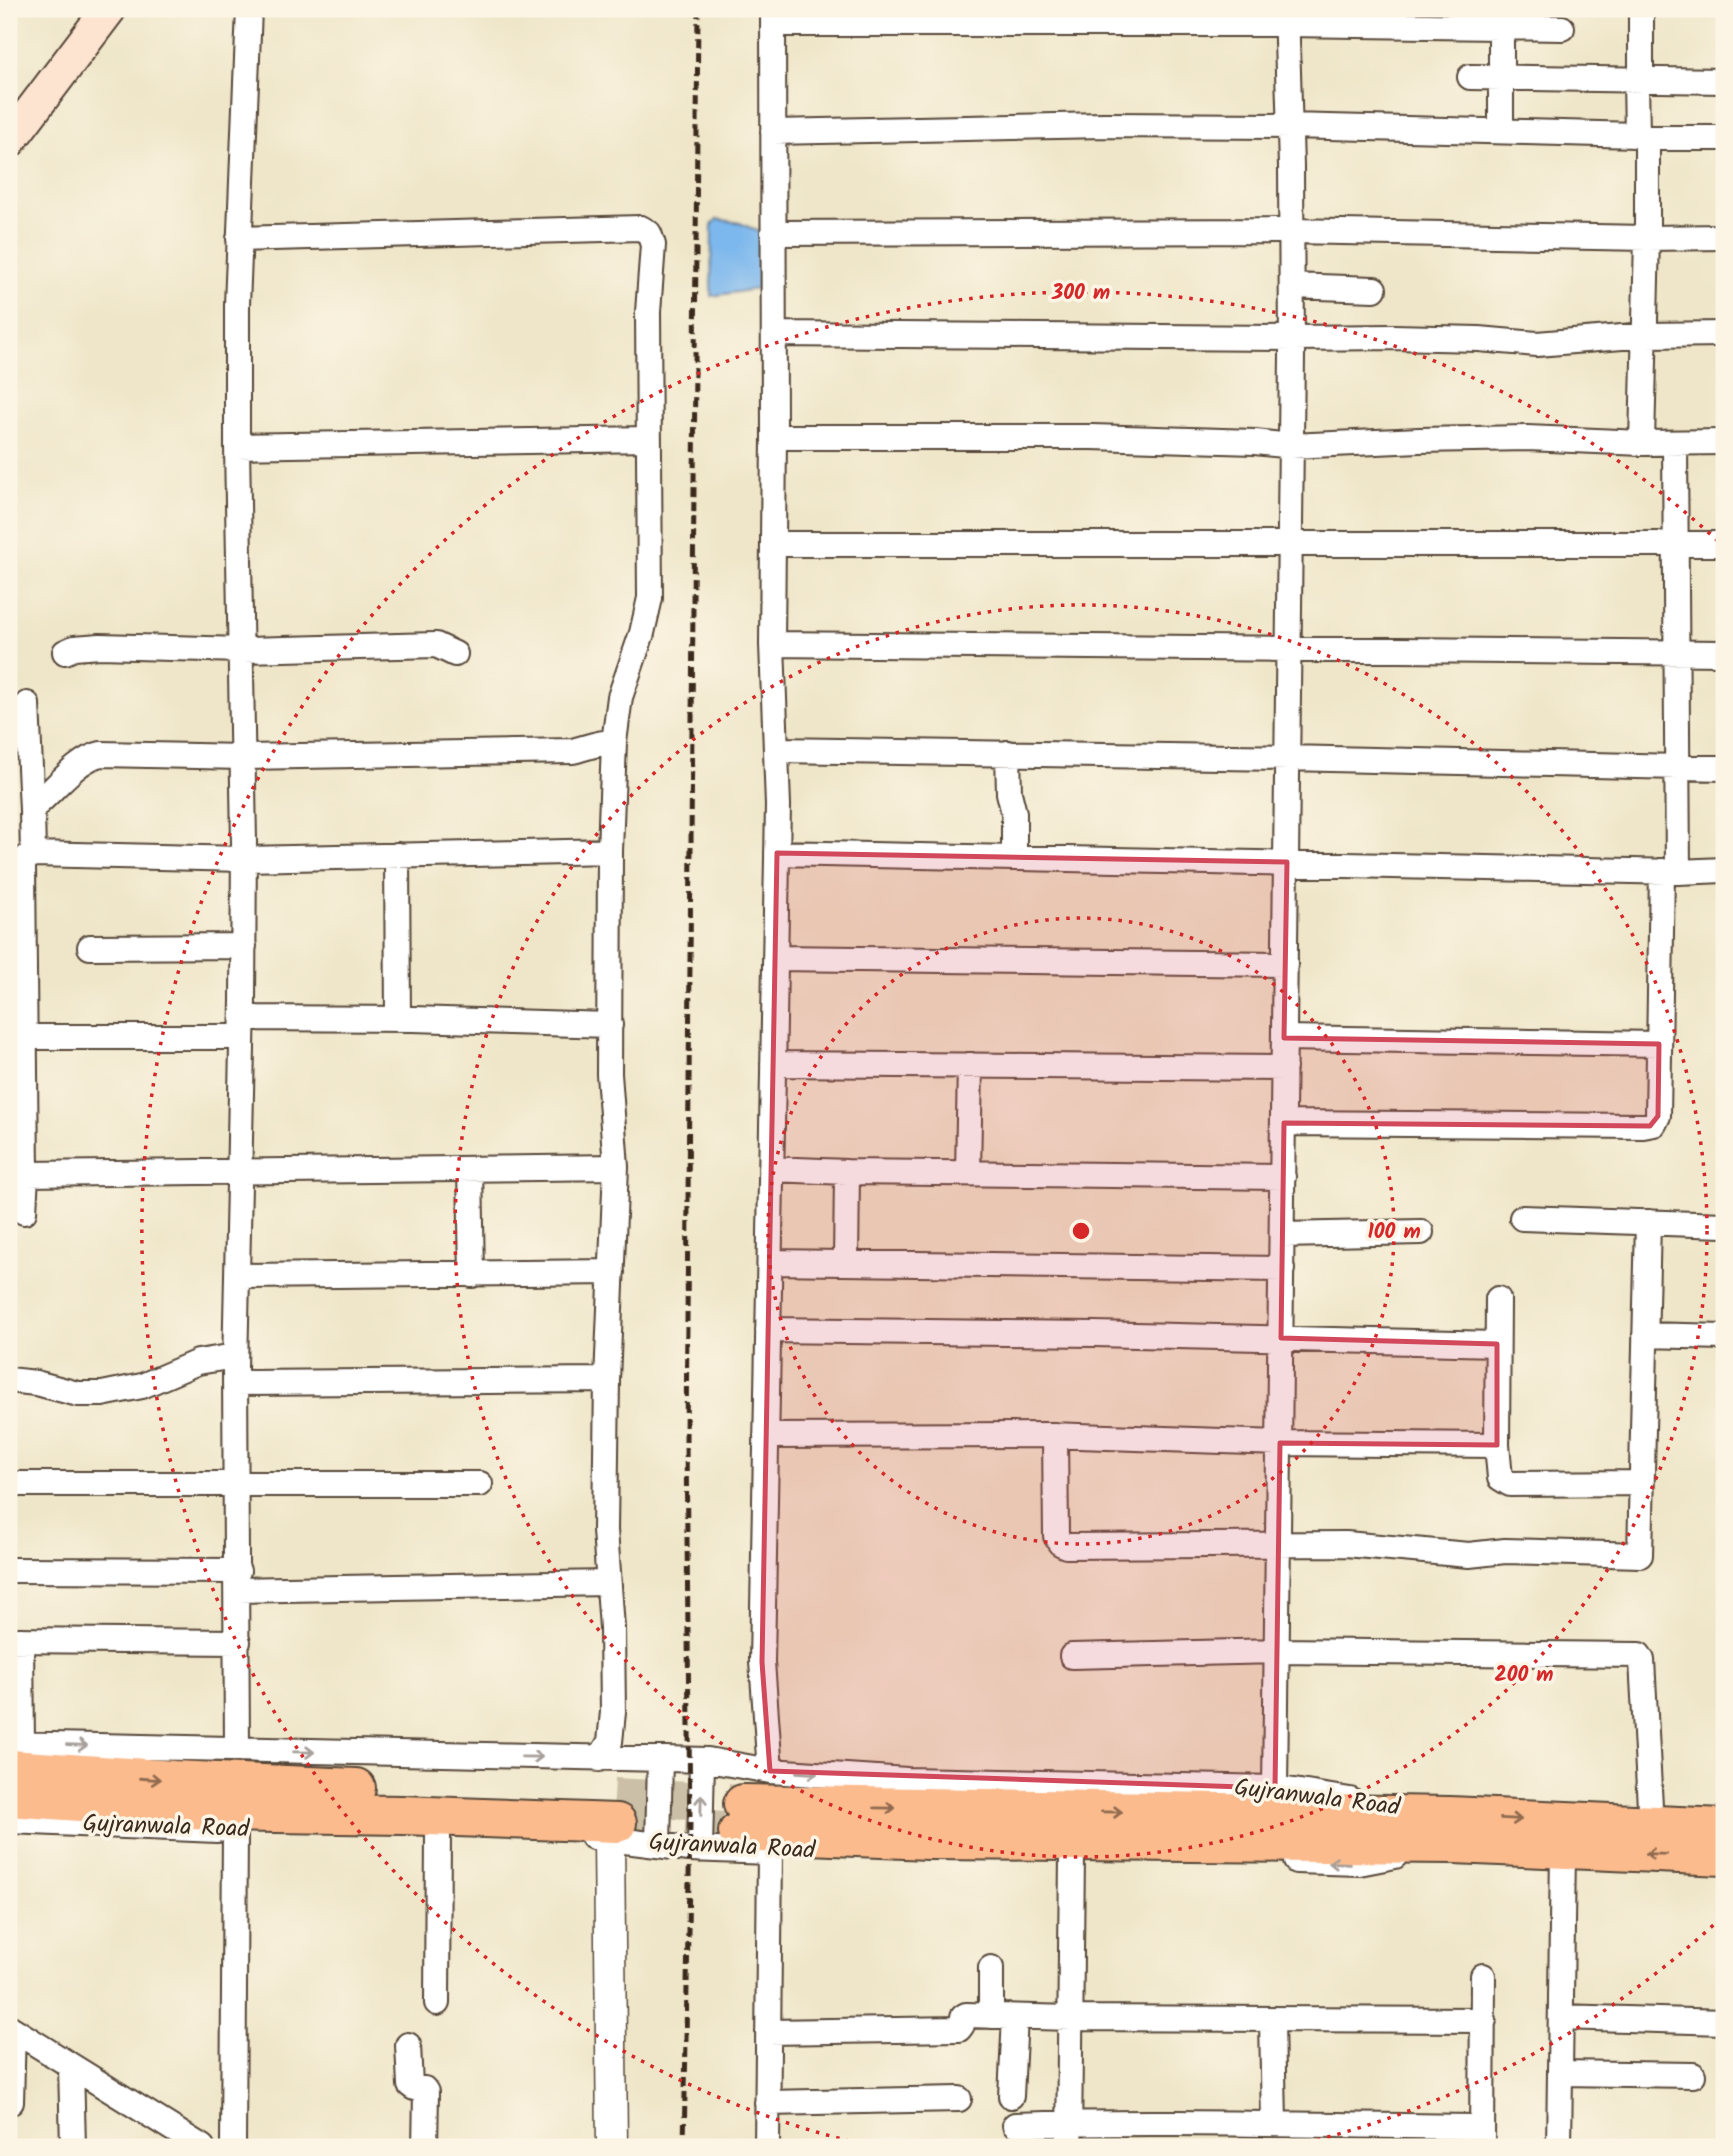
<svg xmlns="http://www.w3.org/2000/svg" width="1733" height="2156" viewBox="0 0 1733 2156" font-family="Kalam,sans-serif">
	<rect width="100%" height="100%" fill="#fcf5e5"/>
	<filter id="ink" filterUnits="userSpaceOnUse"><feTurbulence type="fractalNoise" baseFrequency=".0143" numOctaves="2"/><feDisplacementMap in="SourceGraphic" scale="14" xChannelSelector="R" yChannelSelector="G"/><feConvolveMatrix kernelMatrix="1 2 1 2 8 2 1 2 1" color-interpolation-filters="sRGB"/></filter>
	<filter id="wash" filterUnits="userSpaceOnUse"><feTurbulence type="fractalNoise" baseFrequency=".00686" numOctaves="4" result="noise"/><feDisplacementMap in="SourceGraphic" scale="28" xChannelSelector="R" yChannelSelector="G"/><feGaussianBlur stdDeviation="1.57" result="paint"/><feColorMatrix in="noise" values="0 0 0 0 0 0 0 0 0 0 0 0 0 0 0 0 0 1.4 0 .05"/><feComposite in="paint" operator="in"/></filter>
	<g filter="url(#wash)">
		<rect width="100%" height="100%" fill="#efe6c9"/>
		<path fill="#7bb7ed" stroke="#5b7086" stroke-width="2" d="M 717,219 L 740,223 L 764,234 L 764,288 L 711,296 L 712,225 Z"/>
	</g>
	<g filter="url(#ink)">
		<g fill="none" stroke-linecap="round" stroke-linejoin="round">
			<path stroke="#cbc0a7" stroke-width="38" stroke-dasharray="38 19" stroke-linecap="butt" d="M 614,1797 L 743,1804
				M 628,1824 L 738,1832"/>
			<defs>
				<path id="minor" d="M 1641,9 L 1641,80
					M 773,24 L 1286,24 L 1562,28
					M 1470,77 L 1724,81
					M 1636,81 L 1637,135
					M 1501,131 L 1501,26
					M 773,132 L 1104,125 L 1290,126 L 1637,135 L 1647,138 L 1724,138
					M 773,233 L 1291,231 L 1647,238 L 1724,237
					M 239,239 L 641,228 L 649,233 L 653,245 L 648,312 L 650,598 L 642,633 L 620,697 L 614,742 L 610,851 L 609,1074 L 616,1167 L 607,1380 L 605,1530 L 612,1628 L 613,1712 L 610,1742 L 599,1759
					M 1292,286 L 1374,289
					M 774,334 L 1292,338 L 1393,337 L 1479,339 L 1537,344 L 1646,335 L 1724,334
					M 774,437 L 1092,437 L 1255,442 L 1291,446 L 1419,440 L 1527,438 L 1642,443 L 1724,442
					M 1642,443 L 1647,238 L 1647,138
					M 1675,443 L 1678,872
					M 237,446 L 648,439
					M 773,544 L 1724,544
					M 772,644 L 1724,653
					M 65,652 L 74,648 L 100,646 L 242,650 L 436,645 L 455,654
					M 27,704 L 32,810
					M 777,750 L 1288,758 L 1724,768
					M 1008,753 L 1009,793 L 1014,813 L 1014,858
					M 777,853 L 1678,872 L 1724,870
					M 33,854 L 32,810 L 35,806 C 54,790 77,759 101,754 L 243,757 L 573,751 C 588,747 599,742 614,742
					M 397,855 L 398,1019
					M 90,947 L 244,946
					M 775,958 L 1285,964
					M 243,1018 L 413,1019 L 610,1025
					M 24,1037 L 242,1037
					M 1284,1038 L 1659,1044
					M 773,1064 L 1284,1068
					M 1284,1123 L 1643,1126 L 1654,1124 L 1658,1116 L 1662,871
					M 470,1169 L 472,1275
					M 771,1169 L 847,1172 L 1283,1177
					M 968,1173 L 970,1065
					M 26,1174 L 616,1167
					M 24,1212 L 26,1174 L 23,865 L 27,857 L 33,854 L 244,859 L 610,851
					M 1522,1218 L 1724,1225
					M 1282,1235 L 1421,1232
					M 770,1262 L 1282,1269
					M 846,1263 L 847,1172
					M 237,1276 L 612,1272
					M 1498,1299 L 1497,1445 L 1500,1478 L 1510,1484 L 1641,1483
					M 768,1330 L 1095,1334 L 1497,1344
					M 1645,1335 L 1724,1337
					M 9,1380 L 36,1383 L 78,1394 L 102,1394 L 142,1386 L 198,1362 L 235,1356
					M 235,1383 L 607,1380
					M 1055,1435 L 1056,1536 L 1060,1543 L 1066,1546 L 1346,1544 L 1469,1555 L 1505,1551 L 1640,1555 L 1648,1222
					M 766,1436 L 1050,1435 L 1280,1443 L 1497,1445
					M 9,1484 L 480,1484
					M 9,1570 L 238,1571
					M 238,1590 L 607,1583
					M 9,1640 L 238,1642
					M 21,1640 L 22,1744
					M 1072,1656 L 1277,1651 L 1639,1655 L 1642,1660 L 1651,1825
					M 9,1744 L 708,1760 L 770,1771 L 907,1780 L 1275,1788 L 1350,1800
					M 237,1750 L 235,1368 L 243,1001 L 244,842 L 237,446 L 237,305 L 249,9
					M 770,1771 L 762,1662 L 778,805 L 772,644 L 774,437 L 773,9
					M 1275,1788 L 1292,355 L 1291,166 L 1286,9
					M 9,1821 L 217,1830
					M 593,1837 L 689,1849 L 769,1852
					M 658,1845 L 660,1759
					M 700,1850 L 702,1760
					M 1296,1861 L 1359,1863 L 1395,1856
					M 437,2003 L 438,1833
					M 991,2016 L 991,1968
					M 1561,2017 L 1724,2022
					M 1272,2020 L 1274,2124
					M 9,2027 L 202,2147
					M 768,2032 L 959,2029 L 962,2025 L 963,2017 L 966,2015 L 1071,2018 L 1484,2020
					M 408,2045 L 410,2085 L 414,2088 L 424,2089 L 426,2092 L 425,2147
					M 71,2066 L 73,2147
					M 1560,2073 L 1693,2075
					M 1011,2096 L 1015,2017
					M 11,2102 L 13,2030
					M 767,2103 L 959,2099
					M 1015,2125 C 1171,2120 1327,2126 1482,2127
					M 233,2147 L 235,1831
					M 767,2147 L 770,1852
					M 1069,2147 L 1072,1855
					M 1482,2147 L 1483,1976
					M 1559,2147 L 1563,1850"/>
				<path id="tertiary" d="M 609,1837 L 612,2147"/>
				<path id="secondary" d="M 9,141 L 109,9"/>
				<path id="trunk" d="M 9,1769 L 174,1780 L 356,1788
					M 9,1797 L 223,1812 L 402,1815 L 617,1823
					M 743,1804 L 1450,1816 L 1724,1828
					M 738,1832 L 929,1840 L 1454,1844 L 1724,1856"/>
			</defs>
			<use href="#minor" stroke="#564638" stroke-width="28"/>
			<use href="#tertiary" stroke="#564638" stroke-width="33"/>
			<use href="#secondary" stroke="#564638" stroke-width="37"/>
			<use href="#trunk" stroke="#564638" stroke-width="42"/>
			<use href="#minor" stroke="#fff" stroke-width="24"/>
			<use href="#tertiary" stroke="#fff" stroke-width="30"/>
			<use href="#secondary" stroke="#fde4d1" stroke-width="33"/>
			<use href="#trunk" stroke="#fbbb8d" stroke-width="38"/>
			<path stroke="#3b2a1e" stroke-width="5" stroke-dasharray="10 5" stroke-linecap="butt" d="M 684,2147 L 690,1823 L 686,1441 L 698,9"/>
		</g>
		<defs><path id="oneway-shaft" d="M-6 0H5M1.5-3L5.5 0L1.5 3" fill="none" stroke-width="1.6" stroke-linecap="round" stroke-linejoin="round" transform="scale(1.75)"/></defs>
		<g stroke="#a79f9a">
			<use href="#oneway-shaft" transform="translate(77 1745) rotate(2)"/>
			<use href="#oneway-shaft" transform="translate(304 1752) rotate(1)"/>
			<use href="#oneway-shaft" transform="translate(532 1757) rotate(1)"/>
			<use href="#oneway-shaft" transform="translate(807 1773) rotate(4)"/>
			<use href="#oneway-shaft" transform="translate(701 1805) rotate(-89)"/>
			<use href="#oneway-shaft" transform="translate(1339 1863) rotate(-178)"/>
		</g>
		<g stroke="#916b50">
			<use href="#oneway-shaft" transform="translate(150 1779) rotate(4)"/>
			<use href="#oneway-shaft" transform="translate(885 1808) rotate(1)"/>
			<use href="#oneway-shaft" transform="translate(1112 1812) rotate(1)"/>
			<use href="#oneway-shaft" transform="translate(1511 1819) rotate(3)"/>
			<use href="#oneway-shaft" transform="translate(1656 1854) rotate(-178)"/>
		</g>
	</g>
	<path fill="#d1495b" fill-opacity="0.2" stroke="#d1495b" stroke-width="5" stroke-linejoin="round" d="M 777,853 L 1287,862 L 1284,1038 L 1659,1044 L 1658,1116 L 1650,1126 L 1284,1123 L 1281,1338 L 1497,1344 L 1497,1445 L 1280,1443 L 1275,1788 L 770,1771 L 762,1662 Z"/>
	<g fill="none" stroke="#d62828" stroke-width="3.5" stroke-dasharray="3.5 7">
		<circle cx="1081" cy="1231" r="313"/>
		<circle cx="1081" cy="1231" r="626"/>
		<path d="M1721 1918A939 939 0 0 1 1292 2146M870 2146A939 939 0 1 1 1721 544"/>
	</g>
	<g text-anchor="middle" dominant-baseline="central" stroke-width="7" stroke-linejoin="round" paint-order="stroke">
		<g font-size="24" fill="#3b2a1e" stroke="#fcf5e5">
			<text transform="translate(1317 1798) rotate(7)">Gujranwala Road</text>
			<text transform="translate(166 1827) rotate(2)">Gujranwala Road</text>
			<text transform="translate(732 1847) rotate(3)">Gujranwala Road</text>
		</g>
	</g>
	<circle cx="1081" cy="1231" r="10" fill="#d62828" stroke="#fcf5e5" stroke-width="3.5"/>
	<g font-size="21" text-anchor="middle" font-weight="bold" fill="#d62828" stroke="#fcf5e5" stroke-width="7" stroke-linejoin="round" paint-order="stroke">
		<text x="1081" y="299">300 m</text>
		<text x="1394" y="1238">100 m</text>
		<text x="1524" y="1681">200 m</text>
	</g>
	<rect width="1733" height="2156" fill="none" stroke="#fcf5e5" stroke-width="35"/>
</svg>
